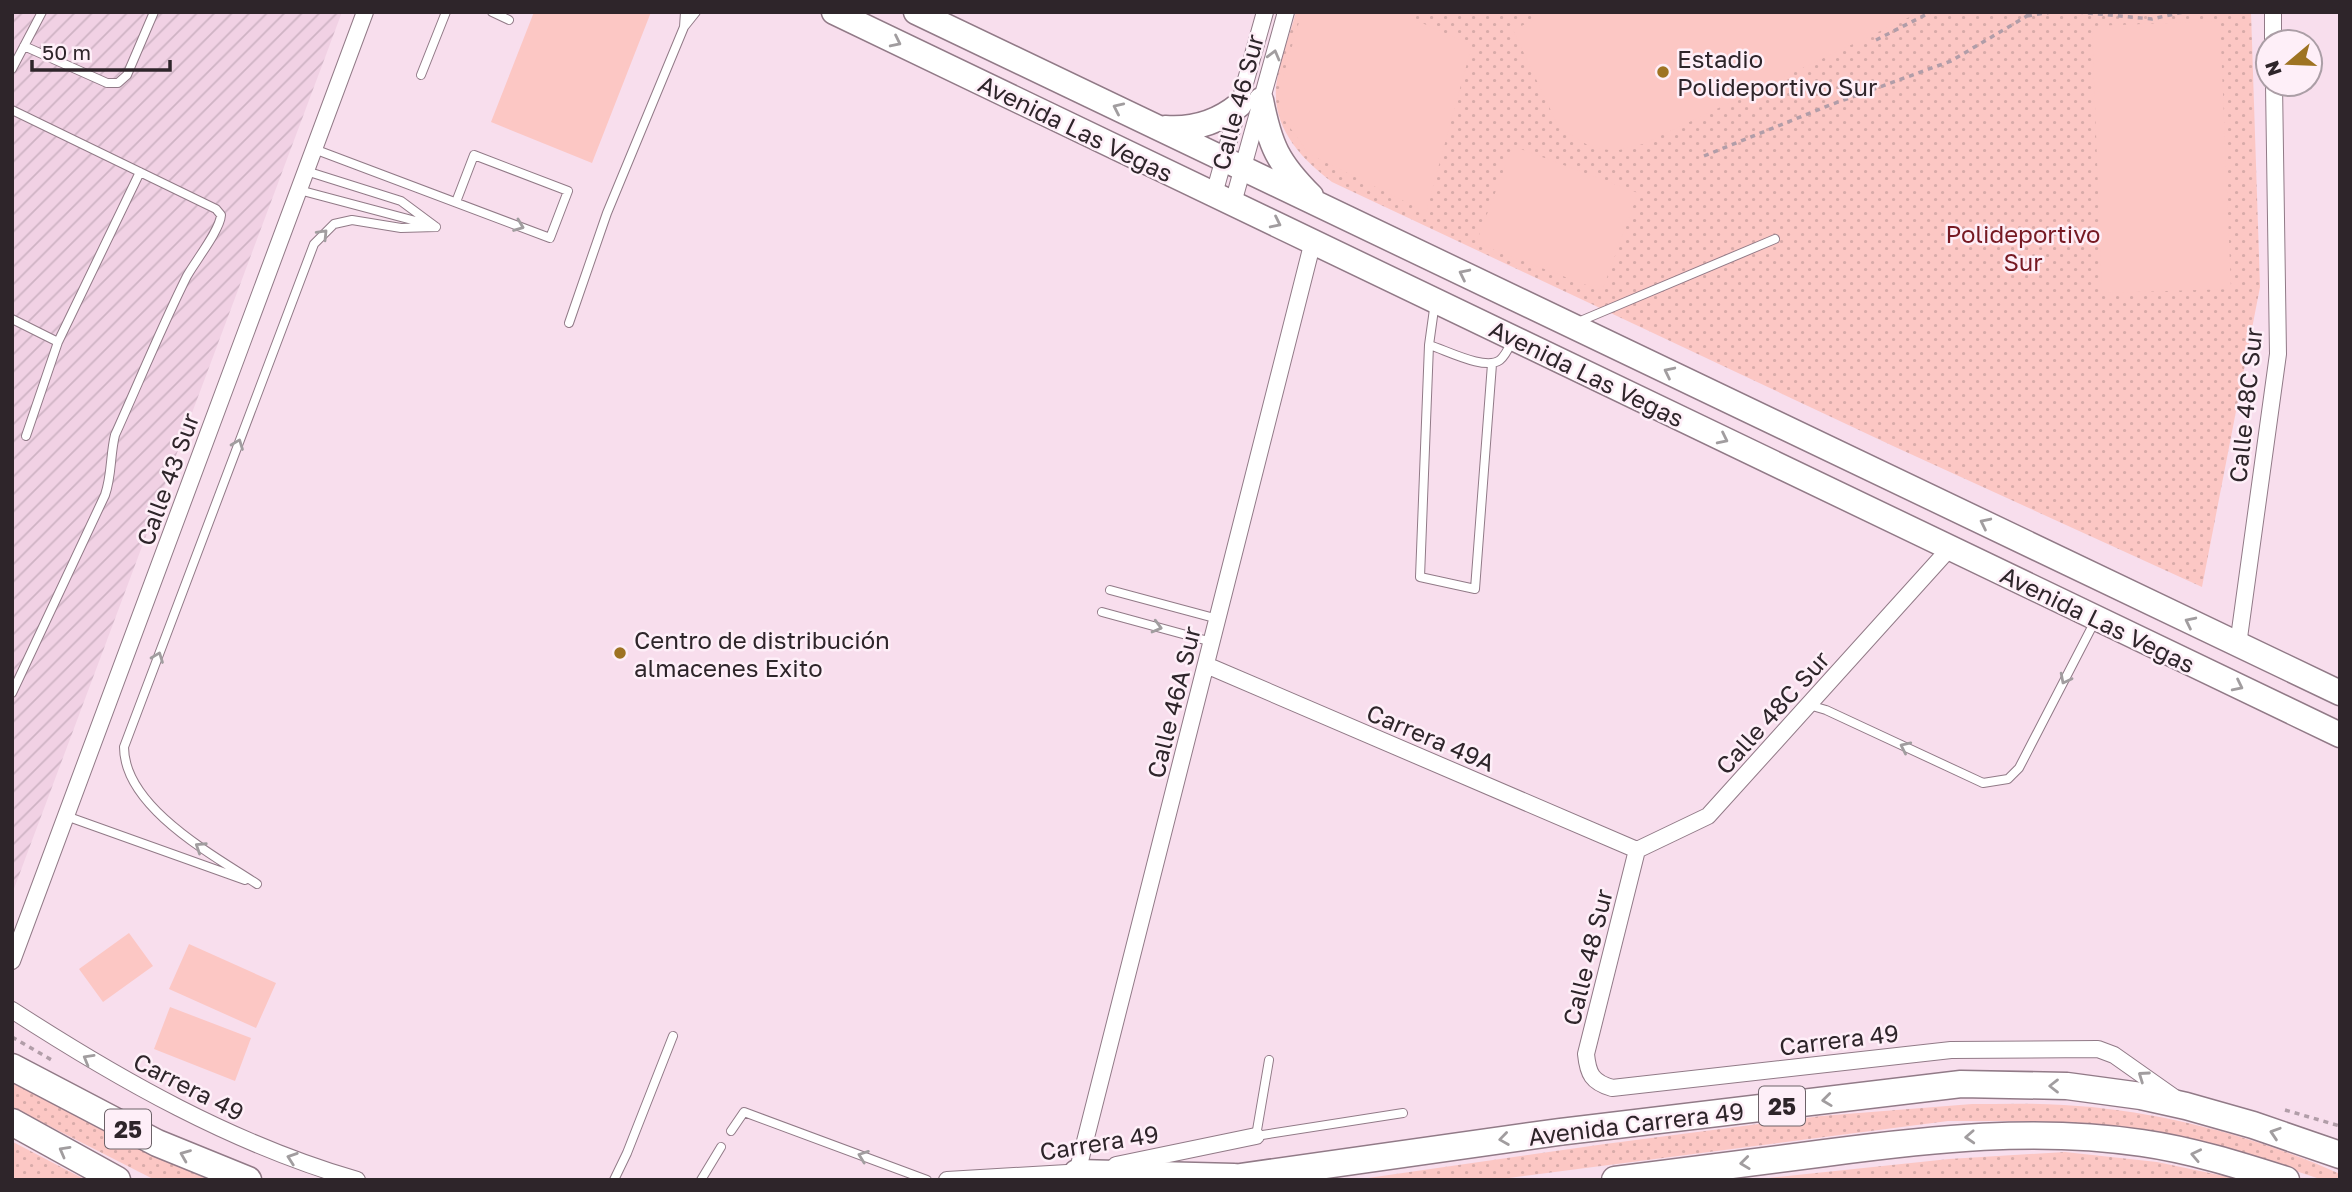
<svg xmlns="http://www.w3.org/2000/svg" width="2352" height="1192" viewBox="0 0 2352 1192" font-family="'Golos Text',sans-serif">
	<defs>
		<pattern id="industrial-furrows" width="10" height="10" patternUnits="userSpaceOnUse" patternTransform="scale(1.75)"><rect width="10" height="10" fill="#f1d1e4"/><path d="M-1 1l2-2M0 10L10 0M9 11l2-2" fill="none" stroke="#cfb3c4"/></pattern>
		<pattern id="grass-dots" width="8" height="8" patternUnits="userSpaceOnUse" patternTransform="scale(1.75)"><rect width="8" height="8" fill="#fcc7c4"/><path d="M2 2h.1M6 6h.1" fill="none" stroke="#d8aba9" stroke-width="1.8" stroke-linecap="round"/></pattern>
	</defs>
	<rect width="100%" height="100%" fill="#f8deed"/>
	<path fill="url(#industrial-furrows)" d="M 12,12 L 342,12 L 12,894 Z"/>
	<path fill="url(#grass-dots)" d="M 1296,12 L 2251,12 L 2260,287 L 2202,587 L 1893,446 L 1332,182 C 1301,158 1273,129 1276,87 C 1278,65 1290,34 1296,12 Z
		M 12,1081 L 123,1141 L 209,1180 L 155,1180 L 12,1107 Z
		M 1972,1104 C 2002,1104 2033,1103 2064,1105 C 2156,1110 2256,1136 2340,1174 L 2340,1180 L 2323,1180 L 2263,1160 L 2105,1126 L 2033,1121 L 1948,1121 L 1494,1180 L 1354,1180 L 1605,1144 L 1821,1116 Z
		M 12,1141 L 13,1142 L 86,1180 L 12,1180 Z
		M 2065,1152 L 2157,1162 L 2243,1180 L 1750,1180 L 1949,1159 Z"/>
	<path fill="#fcc7c4" d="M 534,12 L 651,12 L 592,163 L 491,122 Z
		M 1302,12 L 1397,12 L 1472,45 L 1426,212 L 1309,154 L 1283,118 L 1283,77 Z
		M 1550,12 L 1920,12 L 1643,144 L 1615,151 L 1591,147 L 1559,128 L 1513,30 Z
		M 2220,21 L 2231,289 L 2102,293 L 2092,26 Z
		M 1513,146 L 1638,193 L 1602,291 L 1476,243 Z
		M 129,933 L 153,966 L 103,1002 L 79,969 Z
		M 189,944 L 276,983 L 256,1028 L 169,989 Z
		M 170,1007 L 251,1038 L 235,1081 L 154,1049 Z"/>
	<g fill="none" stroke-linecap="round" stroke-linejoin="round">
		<defs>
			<path id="service" d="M 492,12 L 509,20
				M 684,27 L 696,12
				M 24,46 L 107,83 L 118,83 L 127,75 L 154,12
				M 12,69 L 42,12
				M 421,75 L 446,12
				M 12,110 L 216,209 L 221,215 C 220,230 196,260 187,276 C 161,328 139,382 115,435 C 110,455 112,475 105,495 L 12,693
				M 314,149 L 550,238 L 568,191 L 474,155 L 456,202
				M 306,171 L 401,201 L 436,227
				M 299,190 L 427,224
				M 12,319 L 58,342
				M 1578,322 L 1775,239
				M 569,323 L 607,213 L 684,27 L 685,12
				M 1429,345 L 1435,302
				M 1492,364 L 1475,589 L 1420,577 L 1429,345 C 1446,350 1485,371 1500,360 C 1506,355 1509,347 1512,341
				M 26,436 L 58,342 L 140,172
				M 1110,590 L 1218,619
				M 1102,612 L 1212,642
				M 1809,705 L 1826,710 L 1983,783 L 2008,779 L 2019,768 L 2095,621
				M 66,816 L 245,880
				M 257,884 C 213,855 124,807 124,747 L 314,244 L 334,224 L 352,220 L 401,228 L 436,227
				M 1269,1060 L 1256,1136 L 1403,1113
				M 731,1131 L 744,1112 L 927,1180
				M 614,1180 L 627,1153 L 673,1036
				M 701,1180 L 721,1147"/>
			<path id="minor" d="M 2273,12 L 2273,42
				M 1214,194 L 1265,12
				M 1233,203 L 1286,12
				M 2238,645 L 2278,354 L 2274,84
				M 1206,665 L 1637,850
				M 1637,850 L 1586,1054 C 1588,1074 1592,1082 1612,1088 L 1951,1050 L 2098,1049 L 2114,1055 L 2175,1098
				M 1637,850 L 1708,816 L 1950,548
				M 12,961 L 365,12
				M 12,1010 C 120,1080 233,1144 357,1180
				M 1116,1165 L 1256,1136
				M 1077,1173 L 1313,241
				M 947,1180 L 1084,1172"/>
			<path id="primary" d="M 834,12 L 2340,735
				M 916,12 L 2340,693
				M 1261,100 C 1270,146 1278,163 1311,196
				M 1165,128 C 1192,130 1217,123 1239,105"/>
			<path id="trunk" d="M 12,1067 L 157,1143 L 248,1180
				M 12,1122 L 117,1180
				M 1077,1173 L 1234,1177
				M 1219,1180 L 1559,1132 L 1961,1084 L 2067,1086 L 2141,1096 L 2186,1106 L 2253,1125 L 2340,1155
				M 1615,1180 C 1685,1171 1755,1162 1825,1153 C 1931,1139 2036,1127 2142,1143 C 2191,1150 2239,1165 2286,1180"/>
		</defs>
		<use href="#service" stroke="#917a87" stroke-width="10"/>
		<use href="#minor" stroke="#917a87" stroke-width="18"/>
		<use href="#primary" stroke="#917a87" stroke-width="27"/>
		<use href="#trunk" stroke="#917a87" stroke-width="29"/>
		<path stroke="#b19da8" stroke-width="3.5" stroke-dasharray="5 5" stroke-linecap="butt" d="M 2078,12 L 2152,19 L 2183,12
			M 2027,16 L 2051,12
			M 1876,40 L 1931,12
			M 1704,156 L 1830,105 L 1951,61 L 2027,16 L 2028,12
			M 12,1037 L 55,1062
			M 2285,1110 L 2340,1126"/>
		<use href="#service" stroke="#fff" stroke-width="8"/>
		<use href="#minor" stroke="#fff" stroke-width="16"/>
		<use href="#primary" stroke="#fff" stroke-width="24"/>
		<use href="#trunk" stroke="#fff" stroke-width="26"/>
	</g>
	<defs><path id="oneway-chevron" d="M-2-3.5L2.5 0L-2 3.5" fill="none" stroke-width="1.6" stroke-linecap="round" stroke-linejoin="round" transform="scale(1.75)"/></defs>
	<g stroke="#a19d9f">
		<use href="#oneway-chevron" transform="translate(896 42) rotate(26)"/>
		<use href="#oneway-chevron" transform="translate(1274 55) rotate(-75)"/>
		<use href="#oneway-chevron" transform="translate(1118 108) rotate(-155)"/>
		<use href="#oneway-chevron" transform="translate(1276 223) rotate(26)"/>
		<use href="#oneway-chevron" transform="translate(519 226) rotate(21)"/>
		<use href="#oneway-chevron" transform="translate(323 234) rotate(-46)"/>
		<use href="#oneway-chevron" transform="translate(1464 274) rotate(-154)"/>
		<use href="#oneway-chevron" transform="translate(1669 372) rotate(-154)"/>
		<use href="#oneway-chevron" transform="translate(1723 439) rotate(26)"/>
		<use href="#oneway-chevron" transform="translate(238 444) rotate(-69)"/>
		<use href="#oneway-chevron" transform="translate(1985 523) rotate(-154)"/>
		<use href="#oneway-chevron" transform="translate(2190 622) rotate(-154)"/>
		<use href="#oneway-chevron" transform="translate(1157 627) rotate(15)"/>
		<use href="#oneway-chevron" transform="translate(158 657) rotate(-69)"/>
		<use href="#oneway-chevron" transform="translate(2065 679) rotate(117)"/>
		<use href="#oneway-chevron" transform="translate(2238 686) rotate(26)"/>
		<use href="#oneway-chevron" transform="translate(1905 747) rotate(-155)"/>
		<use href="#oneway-chevron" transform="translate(200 847) rotate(-147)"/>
		<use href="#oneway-chevron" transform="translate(88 1059) rotate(-150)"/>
		<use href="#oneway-chevron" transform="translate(2143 1076) rotate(-145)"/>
		<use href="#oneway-chevron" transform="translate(2054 1086) rotate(-180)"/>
		<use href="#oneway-chevron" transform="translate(1827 1100) rotate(173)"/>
		<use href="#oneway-chevron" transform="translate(2275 1133) rotate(-162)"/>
		<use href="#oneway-chevron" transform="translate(1970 1137) rotate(177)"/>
		<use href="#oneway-chevron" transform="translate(1504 1139) rotate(172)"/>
		<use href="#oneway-chevron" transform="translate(64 1151) rotate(-151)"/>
		<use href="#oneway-chevron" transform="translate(185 1155) rotate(-158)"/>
		<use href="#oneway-chevron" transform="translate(2196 1155) rotate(-168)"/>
		<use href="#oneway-chevron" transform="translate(863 1156) rotate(-160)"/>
		<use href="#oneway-chevron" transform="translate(292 1158) rotate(-161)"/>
		<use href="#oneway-chevron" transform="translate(1745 1163) rotate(173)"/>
	</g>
	<g fill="#9e7322" stroke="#feeff8" stroke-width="2.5">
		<circle cx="1663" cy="72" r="7"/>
		<circle cx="620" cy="653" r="7"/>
	</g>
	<g text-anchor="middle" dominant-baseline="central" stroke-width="5" stroke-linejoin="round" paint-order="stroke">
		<g fill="#feeff8" stroke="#6c6268" stroke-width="2">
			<rect x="1759" y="1086.5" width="46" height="39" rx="5"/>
			<rect x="105" y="1109.5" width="46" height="39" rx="5"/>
		</g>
		<g font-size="23" font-weight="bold" fill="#2e252a">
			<text x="1782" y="1106">25</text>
			<text x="128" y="1129">25</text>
		</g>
		<g font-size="24" fill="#2e252a" stroke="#feeff8" text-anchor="start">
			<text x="1677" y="58">Estadio<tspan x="1677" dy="28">Polideportivo Sur</tspan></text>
			<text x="634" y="639">Centro de distribución<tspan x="634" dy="28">almacenes Exito</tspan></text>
		</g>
		<g font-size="24" fill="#2e252a" stroke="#feeff8">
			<text transform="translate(1237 102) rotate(-75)">Calle 46 Sur</text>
			<text transform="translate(1076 128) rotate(26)">Avenida Las Vegas</text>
			<text transform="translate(1587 373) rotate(26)">Avenida Las Vegas</text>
			<text transform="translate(2245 405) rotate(-84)">Calle 48C Sur</text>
			<text transform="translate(167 479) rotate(-70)">Calle 43 Sur</text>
			<text transform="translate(2098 619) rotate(26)">Avenida Las Vegas</text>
			<text transform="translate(1173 702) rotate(-76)">Calle 46A Sur</text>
			<text transform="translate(1772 712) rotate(-48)">Calle 48C Sur</text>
			<text transform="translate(1431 737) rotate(23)">Carrera 49A</text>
			<text transform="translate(1587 957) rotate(-76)">Calle 48 Sur</text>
			<text transform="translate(1839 1039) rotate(-7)">Carrera 49</text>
			<text transform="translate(189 1086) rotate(27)">Carrera 49</text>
			<text transform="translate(1636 1123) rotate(-7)">Avenida Carrera 49</text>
			<text transform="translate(1099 1142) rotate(-9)">Carrera 49</text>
		</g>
		<g font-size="24" fill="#761922" stroke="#feeff8">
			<text x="2023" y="233">Polideportivo<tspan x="2023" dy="28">Sur</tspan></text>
		</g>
	</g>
	<rect width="2352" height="1192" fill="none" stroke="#2e252a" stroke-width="28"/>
	<g transform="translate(2289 63) rotate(251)"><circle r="33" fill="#feeff8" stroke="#ab9ea6" stroke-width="2"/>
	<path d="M0-5L12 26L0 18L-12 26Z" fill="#9e7322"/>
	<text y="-10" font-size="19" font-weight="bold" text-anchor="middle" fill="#2e252a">N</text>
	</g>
	<path d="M32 60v10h138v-10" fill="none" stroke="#2e252a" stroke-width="3.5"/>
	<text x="42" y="60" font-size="21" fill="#2e252a" stroke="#feeff8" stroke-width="5" paint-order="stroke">50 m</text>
</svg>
